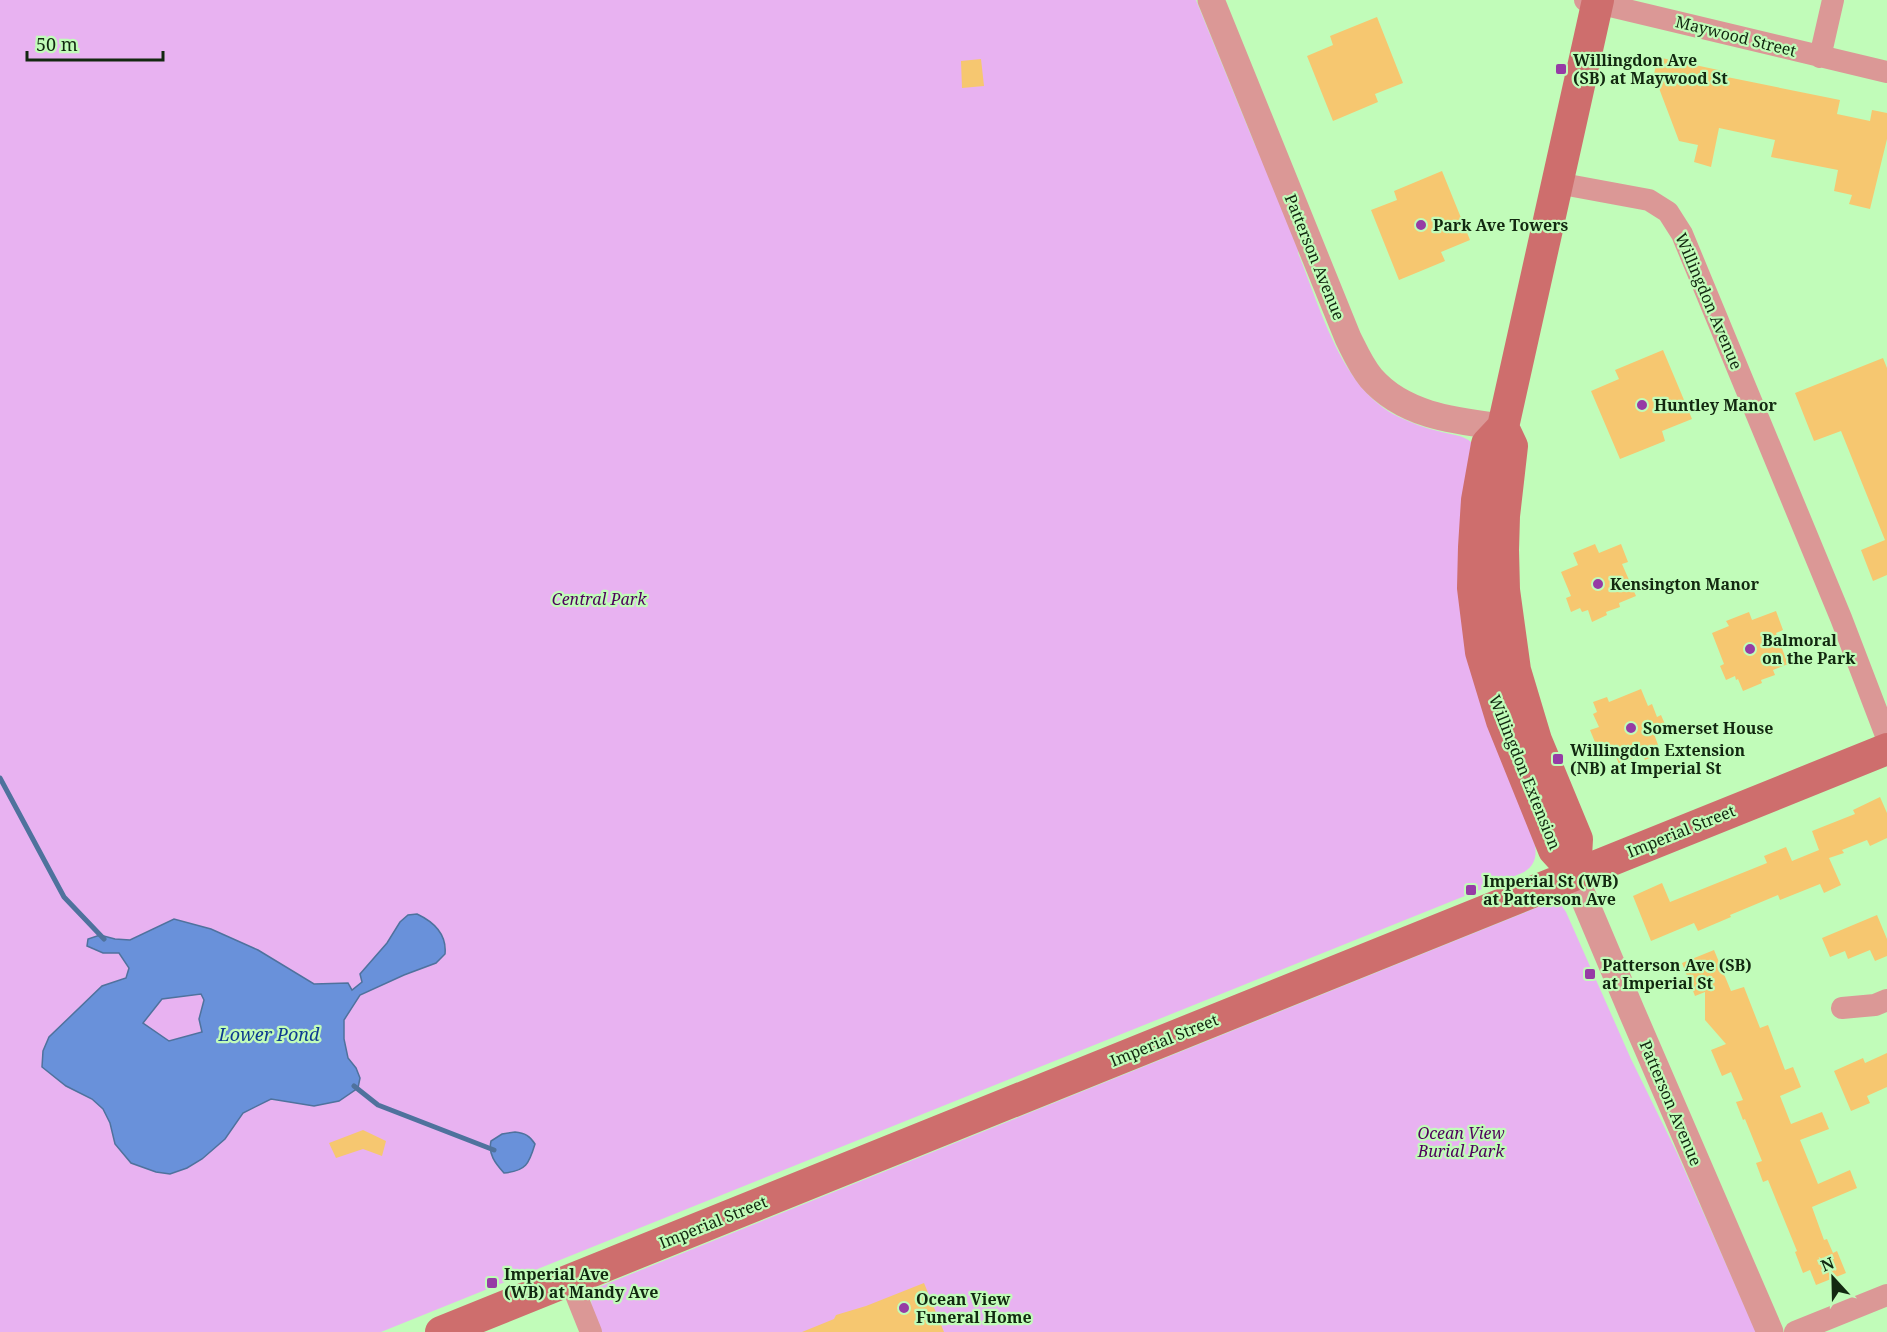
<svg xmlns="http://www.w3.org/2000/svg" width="1887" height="1332" viewBox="0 0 1887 1332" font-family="'Noto Serif',serif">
	<rect width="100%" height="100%" fill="#c1fcb9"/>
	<path fill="#e8b2f1" d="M 0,0 L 1196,0 L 1255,145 L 1262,151 L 1300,244 L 1298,253 C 1321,309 1341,389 1399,417 C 1412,423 1425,428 1438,431 C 1450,435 1463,434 1472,443 L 1478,690 L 1535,845 C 1537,858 1534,867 1522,873 L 381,1332 L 0,1332 Z
		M 1555,903 L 1561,905 L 1566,912 L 1631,1059 L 1677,1153 L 1756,1332 L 602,1332 C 596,1316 583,1300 599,1287 L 1543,905 Z"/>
	<path fill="#6991da" stroke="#4f729d" stroke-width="1.5" fill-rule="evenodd" d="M 417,914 C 434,922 447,934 445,954 L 436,963 L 404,975 L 360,995 L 344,1020 L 344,1039 L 348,1058 L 356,1068 L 360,1078 L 358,1088 L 339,1101 L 314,1106 L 271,1099 L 243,1113 L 225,1139 L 202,1159 L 187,1168 L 170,1174 L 156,1172 L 131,1163 L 115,1144 L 110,1123 L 103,1109 L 92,1099 L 66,1086 L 42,1067 L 43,1051 L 49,1037 L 102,986 L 126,978 L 129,968 L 119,953 L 103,953 L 87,946 L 88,939 L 100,935 L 115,939 L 130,940 L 174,919 L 211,929 L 258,950 L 314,984 L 348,983 L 352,990 L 362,982 L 360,974 L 387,943 L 400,922 L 408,915 ZM 201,994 L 204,1000 L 199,1019 L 202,1032 L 169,1041 L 143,1023 L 162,999 Z
		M 515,1132 C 525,1133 530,1136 535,1144 C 529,1164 526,1171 504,1173 C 495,1163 488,1154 491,1141 L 502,1134 Z"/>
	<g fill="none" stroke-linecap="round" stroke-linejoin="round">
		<path stroke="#4f729d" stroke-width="5" d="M 0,778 L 64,897 L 104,939
			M 354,1086 L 378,1105 L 494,1150"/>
	</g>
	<path fill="#f6c770" d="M 1377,17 L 1403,83 L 1375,94 L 1378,102 L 1333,121 L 1307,56 L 1333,45 L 1330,36 Z
		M 1657,57 L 1728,72 L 1727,77 L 1840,100 L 1837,114 L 1870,121 L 1872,110 L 1887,113 L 1887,139 L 1870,209 L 1849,204 L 1852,195 L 1834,191 L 1838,170 L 1771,157 L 1775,140 L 1719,128 L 1711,167 L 1694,162 L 1698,145 L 1679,141 L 1654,75 Z
		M 981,59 L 984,86 L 962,88 L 961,61 Z
		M 1442,171 L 1470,240 L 1441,252 L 1445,261 L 1399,280 L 1371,210 L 1397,200 L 1394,191 Z
		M 1663,350 L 1692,419 L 1662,431 L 1665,441 L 1620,459 L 1591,391 L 1619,379 L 1615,370 Z
		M 1883,358 L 1887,368 L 1887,575 L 1873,581 L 1861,550 L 1885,540 L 1841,431 L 1814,441 L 1795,393 Z
		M 1595,544 L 1599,553 L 1621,544 L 1628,562 L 1622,564 L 1636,596 L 1619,603 L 1620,607 L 1606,612 L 1607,615 L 1592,622 L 1588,610 L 1582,612 L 1580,608 L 1571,612 L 1566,598 L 1571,596 L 1561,572 L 1578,565 L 1573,553 Z
		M 1776,611 L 1783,630 L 1776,633 L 1788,664 L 1773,670 L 1775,675 L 1761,680 L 1762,683 L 1743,691 L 1738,679 L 1736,680 L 1735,676 L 1726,680 L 1720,666 L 1724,664 L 1712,633 L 1729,626 L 1726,621 L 1749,612 L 1752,620 Z
		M 1641,689 L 1648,706 L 1652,704 L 1657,717 L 1661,715 L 1667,729 L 1654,734 L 1661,753 L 1645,760 L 1642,754 L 1619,764 L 1612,747 L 1599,752 L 1590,730 L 1599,727 L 1593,714 L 1597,712 L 1593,702 L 1607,697 L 1609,702 Z
		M 1880,797 L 1887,813 L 1887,838 L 1870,846 L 1867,840 L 1842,850 L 1844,853 L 1829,858 L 1841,885 L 1824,893 L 1820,884 L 1780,900 L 1778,895 L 1730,915 L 1731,917 L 1698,931 L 1694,923 L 1651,941 L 1633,896 L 1662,883 L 1670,902 L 1767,863 L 1764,856 L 1786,847 L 1792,861 L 1819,850 L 1812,831 L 1855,814 L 1853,810 Z
		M 1877,915 L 1887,939 L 1887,956 L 1875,961 L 1870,950 L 1848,959 L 1845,951 L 1830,957 L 1822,938 Z
		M 1714,950 L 1731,991 L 1744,987 L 1760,1028 L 1768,1025 L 1785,1070 L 1793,1067 L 1801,1087 L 1780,1096 L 1791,1124 L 1822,1112 L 1829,1129 L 1800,1140 L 1818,1184 L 1850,1170 L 1857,1188 L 1812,1207 L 1824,1240 L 1827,1239 L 1833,1253 L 1837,1251 L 1846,1273 L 1816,1285 L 1810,1270 L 1803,1273 L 1795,1252 L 1797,1251 L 1768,1180 L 1763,1182 L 1756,1163 L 1762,1161 L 1745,1119 L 1743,1120 L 1736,1102 L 1743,1100 L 1731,1072 L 1722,1076 L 1711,1050 L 1726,1044 L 1705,1020 L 1705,992 L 1695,996 L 1682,963 Z
		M 1887,1053 L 1887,1087 L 1867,1096 L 1870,1103 L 1851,1111 L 1834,1071 L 1863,1058 L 1865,1063 Z
		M 363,1130 L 386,1141 L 382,1156 L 363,1149 L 336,1158 L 329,1143 Z
		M 924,1283 L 944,1332 L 802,1332 L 834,1319 L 836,1315 L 866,1306 Z"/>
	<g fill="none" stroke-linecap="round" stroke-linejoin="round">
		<path stroke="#db9896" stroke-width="22" d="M 1585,0 L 1887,72
			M 1820,57 L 1833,0
			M 1557,183 L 1649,200 L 1668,212 L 1682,234 L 1841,618 L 1887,738
			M 1842,1008 L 1875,1005 L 1887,1000
			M 570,1280 L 591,1332
			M 1795,1332 L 1887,1295"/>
		<path stroke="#db9896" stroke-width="27" d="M 1211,0 L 1348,338 C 1355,352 1361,366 1371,378 C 1404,416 1456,421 1503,427
			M 1575,873 L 1582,894 L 1631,1010 L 1770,1332"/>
		<path stroke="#ce6e6d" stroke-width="32" d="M 1503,427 L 1512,446 L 1504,516 L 1503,550 L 1504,590 L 1515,670 L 1536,740 L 1577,839 L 1575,873
			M 1575,873 L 1554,850 L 1502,721 L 1481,652 L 1473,588 L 1474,547 L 1477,500 L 1487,444 L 1503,427 L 1598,0
			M 441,1332 L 1887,749"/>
	</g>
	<g fill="#963ba5" stroke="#c1fcb9" stroke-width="2">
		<rect x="1555" y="63" width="12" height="12" rx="3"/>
		<circle cx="1421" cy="225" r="6"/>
		<circle cx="1642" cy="405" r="6"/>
		<circle cx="1598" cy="584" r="6"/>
		<circle cx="1750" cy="649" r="6"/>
		<circle cx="1631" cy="728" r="6"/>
		<rect x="1552" y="753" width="12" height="12" rx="3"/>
		<rect x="1465" y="884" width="12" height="12" rx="3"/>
		<rect x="1584" y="968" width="12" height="12" rx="3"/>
		<rect x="486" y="1277" width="12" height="12" rx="3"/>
		<circle cx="904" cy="1308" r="6"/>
	</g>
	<g text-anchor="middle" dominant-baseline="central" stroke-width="4.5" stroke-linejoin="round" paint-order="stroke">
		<g font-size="16" fill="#122810" stroke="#c1fcb9">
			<text transform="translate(1736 36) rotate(14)">Maywood Street</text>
			<text transform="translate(1315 257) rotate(68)">Patterson Avenue</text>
			<text transform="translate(1709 301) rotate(67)">Willingdon Avenue</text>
			<text transform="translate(1525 772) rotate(68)">Willingdon Extension</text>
			<text transform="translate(1681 831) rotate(-22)">Imperial Street</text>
			<text transform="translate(1164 1040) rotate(-22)">Imperial Street</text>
			<text transform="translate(1671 1103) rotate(67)">Patterson Avenue</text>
			<text transform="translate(713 1222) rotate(-22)">Imperial Street</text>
		</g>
		<g font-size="16" font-weight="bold" fill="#122810" stroke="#c1fcb9" text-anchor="start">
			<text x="1573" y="60">Willingdon Ave<tspan x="1573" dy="18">(SB) at Maywood St</tspan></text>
			<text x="1433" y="225">Park Ave Towers</text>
			<text x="1654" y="405">Huntley Manor</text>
			<text x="1610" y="584">Kensington Manor</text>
			<text x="1762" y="640">Balmoral<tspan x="1762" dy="18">on the Park</tspan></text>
			<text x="1643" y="728">Somerset House</text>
			<text x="1570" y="750">Willingdon Extension<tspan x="1570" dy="18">(NB) at Imperial St</tspan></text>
			<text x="1483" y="881">Imperial St (WB)<tspan x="1483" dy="18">at Patterson Ave</tspan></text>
			<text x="1602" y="965">Patterson Ave (SB)<tspan x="1602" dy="18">at Imperial St</tspan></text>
			<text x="504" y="1274">Imperial Ave<tspan x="504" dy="18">(WB) at Mandy Ave</tspan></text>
			<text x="916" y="1299">Ocean View<tspan x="916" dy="18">Funeral Home</tspan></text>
		</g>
		<g font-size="16" font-style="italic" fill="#4f005b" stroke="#c1fcb9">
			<text x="599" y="599">Central Park</text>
			<text x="1461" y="1133">Ocean View<tspan x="1461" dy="18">Burial Park</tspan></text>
		</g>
		<g font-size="18" font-style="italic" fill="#0d3a8f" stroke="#c1fcb9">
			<text x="269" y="1034">Lower Pond</text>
		</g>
	</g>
	<g transform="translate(1833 1278) rotate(338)" stroke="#c1fcb9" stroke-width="4.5" paint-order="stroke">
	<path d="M0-4.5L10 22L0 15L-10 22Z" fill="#122810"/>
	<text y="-9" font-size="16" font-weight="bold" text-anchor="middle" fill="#122810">N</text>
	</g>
	<path d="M27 51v9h136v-9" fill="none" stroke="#122810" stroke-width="3"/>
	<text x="36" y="51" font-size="18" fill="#122810" stroke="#c1fcb9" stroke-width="4.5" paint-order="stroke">50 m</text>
</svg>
